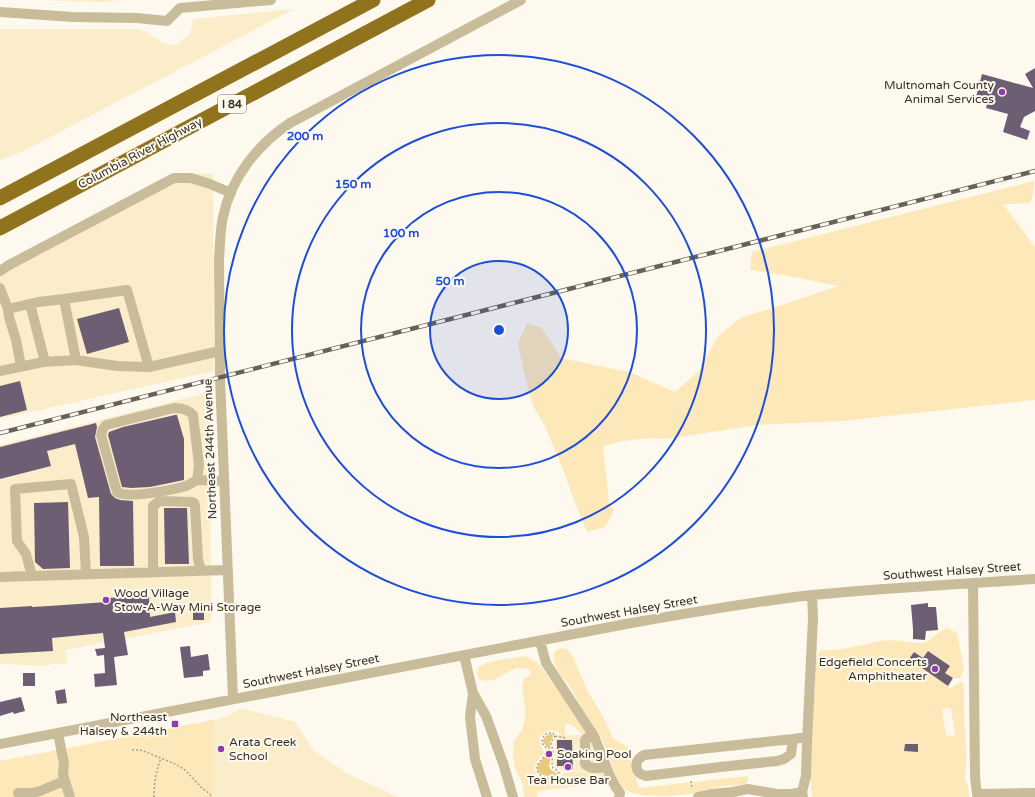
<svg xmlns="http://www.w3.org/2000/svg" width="1035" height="797" viewBox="0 0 1035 797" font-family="'Varela Round',sans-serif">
	<rect width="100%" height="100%" fill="#fef9ee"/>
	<path fill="#fcedca" d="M 41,0 L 122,0 L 100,2 Z
		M 294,9 L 24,151 L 0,160 L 0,29 L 136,29 L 147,32 L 155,38 L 163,43 L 171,45 L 177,44 L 190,34 L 193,19 Z
		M 173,173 L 213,174 L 214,371 L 0,419 L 0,274 Z
		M 210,392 L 211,622 L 65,650 L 67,663 L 34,666 L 6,664 L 0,664 L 0,445 Z
		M 240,708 L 295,722 L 314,751 L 350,775 L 398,797 L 213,797 L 213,720 L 230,715 Z
		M 558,735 L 565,736 L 569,735 L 592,735 L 606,771 L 561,771 L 554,766 L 555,738 Z"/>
	<path fill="#fce8b9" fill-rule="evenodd" d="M 1034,181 C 1035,189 1033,195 1030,203 L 1003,204 L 1035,247 L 1035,400 L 842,421 L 757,425 L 666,439 C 644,437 624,440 603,446 L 609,503 L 614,511 L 605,527 L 587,532 L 572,495 L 563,469 L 545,426 L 533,406 L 523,369 L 518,343 L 527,323 L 542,328 L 561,358 L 629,372 L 675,392 L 699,371 L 718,336 L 742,317 L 779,306 L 838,286 L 779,274 L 750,270 L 752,252 Z
		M 948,628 L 957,633 L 964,669 L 960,678 L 953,678 L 914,652 L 909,659 L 948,686 L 950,689 L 961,681 L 964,684 C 964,692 964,700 964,708 C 964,732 969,756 964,780 L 968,785 L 969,797 L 812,797 L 810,773 L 812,712 L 815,693 L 815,661 L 818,654 L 822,650 C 846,652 868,641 891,640 C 902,640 918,646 928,641 C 930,640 931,638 933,637 C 938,633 942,630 948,628 ZM 951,708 L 955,735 L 946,736 L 942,709 ZM 905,744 L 918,744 L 918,752 L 904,751 Z
		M 561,648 L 567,649 L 572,655 L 587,690 L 602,715 L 613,738 L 627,747 L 639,788 L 748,776 L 747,783 C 741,786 731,785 723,786 C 711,788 700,792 688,794 C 673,797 643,797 630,792 C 616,785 616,775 611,762 C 608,754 605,745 601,737 C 596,728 589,720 584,711 C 578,703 574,693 569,685 C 561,674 556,673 554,659 C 552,652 555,650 561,648 Z
		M 525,656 L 531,659 L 538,663 L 570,707 L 587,733 L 584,735 C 577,732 575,723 566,724 L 565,727 L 565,735 L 563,736 C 560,734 557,731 554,731 C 552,730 550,731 548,731 C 535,735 541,745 544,753 C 541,756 537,760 536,764 C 534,767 535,771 536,774 C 540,782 552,781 559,780 L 564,773 C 576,771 588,772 600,772 L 603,773 L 605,780 L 604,783 L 537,791 L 537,797 L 524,797 L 523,785 L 515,768 L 513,756 L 514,741 L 522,730 L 525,717 L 525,708 L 522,686 L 524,679 L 530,675 L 531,672 L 529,670 C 526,669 523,668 519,668 C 505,670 495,686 479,679 C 477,675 476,671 479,667 C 485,661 516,658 525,656 Z
		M 213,720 L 213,797 L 0,797 L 0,761 Z"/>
	<path fill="#eac979" d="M 552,734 L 553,736 L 550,742 L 551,756 L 549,766 L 551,770 L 558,774 L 558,777 L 556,777 C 550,777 532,775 539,764 C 542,759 547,756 549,751 L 548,748 L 543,742 C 544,737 547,734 552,734 Z"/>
	<path fill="#6d5e74" d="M 1035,68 L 1035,111 L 1024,117 L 1020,127 L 1030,131 L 1027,140 L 1003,132 L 1008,114 L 986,108 L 988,100 L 976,97 L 982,74 L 1033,88 L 1025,74 Z
		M 119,308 L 129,342 L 87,354 L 77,319 Z
		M 20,381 L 27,410 L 0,417 L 0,386 Z
		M 175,415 L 177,415 L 184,439 L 184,480 L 150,487 L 131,488 L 122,487 L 108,435 L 109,432 L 123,427 Z
		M 96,423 L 97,427 L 95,437 L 111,494 L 115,498 L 120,500 L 133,501 L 134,566 L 100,566 L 99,497 L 88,498 L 75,444 L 47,451 L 51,466 L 0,479 L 0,447 Z
		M 68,502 L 70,568 L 43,569 L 35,562 L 34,503 Z
		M 164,508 L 187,508 L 189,564 L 165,564 Z
		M 149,596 L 150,617 L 175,612 L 176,622 L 124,632 L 128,655 L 114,657 L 117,685 L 95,687 L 94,674 L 105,673 L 104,655 L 97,656 L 95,649 L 105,648 L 103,633 L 52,638 L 53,651 L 0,654 L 0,608 L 32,606 L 32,607 L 49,606 L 107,602 L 107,598 Z
		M 928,603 L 928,607 L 936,607 L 938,630 L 926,631 L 925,640 L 913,639 L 913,629 L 911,605 Z
		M 193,610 L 204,610 L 204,620 L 193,620 Z
		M 190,646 L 191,657 L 208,654 L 210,670 L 203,671 L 203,676 L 184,678 L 180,647 Z
		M 928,651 L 950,666 L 945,673 L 953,678 L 948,686 L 909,659 L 914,652 L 923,658 Z
		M 23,673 L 35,673 L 35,686 L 23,686 Z
		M 65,689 L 67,703 L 57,704 L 55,691 Z
		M 21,697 L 25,711 L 14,714 L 13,712 L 0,716 L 0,702 Z
		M 557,740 L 572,740 L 573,769 L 564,769 L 563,766 L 557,766 Z
		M 905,744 L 918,744 L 918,752 L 904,751 Z"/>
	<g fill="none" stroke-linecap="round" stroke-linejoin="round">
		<path stroke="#a6a297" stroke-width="1.5" stroke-dasharray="2 2" stroke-linecap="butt" d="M 555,736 L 551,742 L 553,751 L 552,763 L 553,768 C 557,770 560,772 559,777 C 552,780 536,778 537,767 C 538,760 547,757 547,750 C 547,747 543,746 542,742 L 544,735 L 548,733 L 553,733 L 555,736 L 567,738
			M 132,750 L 140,750 L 146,752 L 175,764 L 185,770 L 202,788 L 210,794 L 211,797
			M 691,781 L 692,789
			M 154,797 C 154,783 156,771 161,758"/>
		<path stroke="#c9bc9a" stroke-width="10" d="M 0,12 L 73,17 L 137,18 L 167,21 L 180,8 L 271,0
			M 0,271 L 9,265 L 174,178 L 191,178 L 210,184 L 231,193
			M 0,288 L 8,309
			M 30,304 L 45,362
			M 76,360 L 117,366 L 149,367
			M 21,366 L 16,340 L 9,317 L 8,309 L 38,302 L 64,299
			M 0,371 L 43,362 L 76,360 L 64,299 L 127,290 L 149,367 L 220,351
			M 197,480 C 193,482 189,485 186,486 C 172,490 128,499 117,492 L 101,435 L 103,429 L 106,425 L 174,408 C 181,408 188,409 193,415 L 199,465 L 197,480 L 224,481
			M 153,572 L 153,506 L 158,502 L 162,501 L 192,502 L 194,503 L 195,506 L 198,559 L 201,571
			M 32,576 L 26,554 L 17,541 L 15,489 L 71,484 L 84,537 L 86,574
			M 0,577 L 227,570
			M 973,583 L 975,777 L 977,794 L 1035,793
			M 540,641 L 546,663 L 594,736 L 610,776 L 615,786 L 620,793 L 619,797
			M 464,655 L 473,693 L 486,716 L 503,763 L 513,797
			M 473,693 L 470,717 L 475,759 L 487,797
			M 233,699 L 220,378 L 219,260 C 220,246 220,231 223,217 C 231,178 257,145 290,123 L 521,0
			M 58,733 L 64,764 L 63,775 L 70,797
			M 594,736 L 587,738 L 585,740 L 585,764 C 591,770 599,768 606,767
			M 793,739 L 644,755 C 633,761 634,773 646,776 L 720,767 L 777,761 L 784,759 L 791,754 L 793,739 L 807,737
			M 0,744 L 626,624 C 688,613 750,602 812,595 C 886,588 961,584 1035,579
			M 18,793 L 32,793 L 40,791 L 64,781
			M 698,797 L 711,794 L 733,792 L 748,789 L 777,794 L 792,794 L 802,792
			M 803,797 L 802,792 L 806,776 L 807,742 L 813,618 L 812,595"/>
		<path stroke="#91731d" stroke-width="15" d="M 0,198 L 373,0
			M 0,228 L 428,0"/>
		<defs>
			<path id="rail" d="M 0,433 L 1035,171"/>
		</defs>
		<use href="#rail" stroke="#666257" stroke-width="4.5"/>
		<use href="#rail" stroke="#fef9ee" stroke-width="3" stroke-dasharray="9" stroke-linecap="butt"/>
	</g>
	<circle cx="499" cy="330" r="69" fill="#1d4ed8" fill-opacity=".12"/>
	<g fill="none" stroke="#1d4ed8" stroke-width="2">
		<circle cx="499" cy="330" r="69"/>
		<circle cx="499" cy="330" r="138"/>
		<circle cx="499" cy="330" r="207"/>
		<circle cx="499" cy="330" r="275"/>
	</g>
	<g fill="#8e3dac" stroke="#fef9ee" stroke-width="1.5">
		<circle cx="1002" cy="92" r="4"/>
		<circle cx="106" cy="600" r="4"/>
		<circle cx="935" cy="669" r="4"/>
		<rect x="171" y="720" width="8" height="8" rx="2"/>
		<circle cx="221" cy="749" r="4"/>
		<circle cx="549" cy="754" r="4"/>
		<circle cx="568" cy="767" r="4"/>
	</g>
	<g text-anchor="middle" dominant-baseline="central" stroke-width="4" stroke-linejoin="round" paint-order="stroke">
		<rect fill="#fef9ee" stroke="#716d62" stroke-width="1" x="218" y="95" width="28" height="18" rx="3"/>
		<g font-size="11" font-weight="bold" fill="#353126">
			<text x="232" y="104">I 84</text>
		</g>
		<g font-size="12" fill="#353126" stroke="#fef9ee" text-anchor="end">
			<text x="994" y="85">Multnomah County<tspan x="994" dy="14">Animal Services</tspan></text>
			<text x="114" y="593" text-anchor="start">Wood Village<tspan x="114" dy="14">Stow-A-Way Mini Storage</tspan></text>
			<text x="927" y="662">Edgefield Concerts<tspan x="927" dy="14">Amphitheater</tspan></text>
			<text x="167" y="717">Northeast<tspan x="167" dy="14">Halsey &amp; 244th</tspan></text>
			<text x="229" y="742" text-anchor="start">Arata Creek<tspan x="229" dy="14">School</tspan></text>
			<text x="557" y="754" text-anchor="start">Soaking Pool</text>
			<text x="568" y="780" text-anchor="middle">Tea House Bar</text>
		</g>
		<g font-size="12" fill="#353126" stroke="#fef9ee">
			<text transform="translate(140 153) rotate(-28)">Columbia River Highway</text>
			<text transform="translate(210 449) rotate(-92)">Northeast 244th Avenue</text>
			<text transform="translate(952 571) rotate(-4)">Southwest Halsey Street</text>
			<text transform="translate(629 611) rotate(-10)">Southwest Halsey Street</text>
			<text transform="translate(311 671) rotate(-11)">Southwest Halsey Street</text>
		</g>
	</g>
	<circle cx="499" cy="330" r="6" fill="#1d4ed8" stroke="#fef9ee" stroke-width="2"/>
	<g font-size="12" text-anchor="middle" font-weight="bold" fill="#1d4ed8" stroke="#fef9ee" stroke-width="4" stroke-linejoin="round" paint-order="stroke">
		<text x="305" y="140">200 m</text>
		<text x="353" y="188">150 m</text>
		<text x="401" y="237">100 m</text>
		<text x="450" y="285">50 m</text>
	</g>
</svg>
